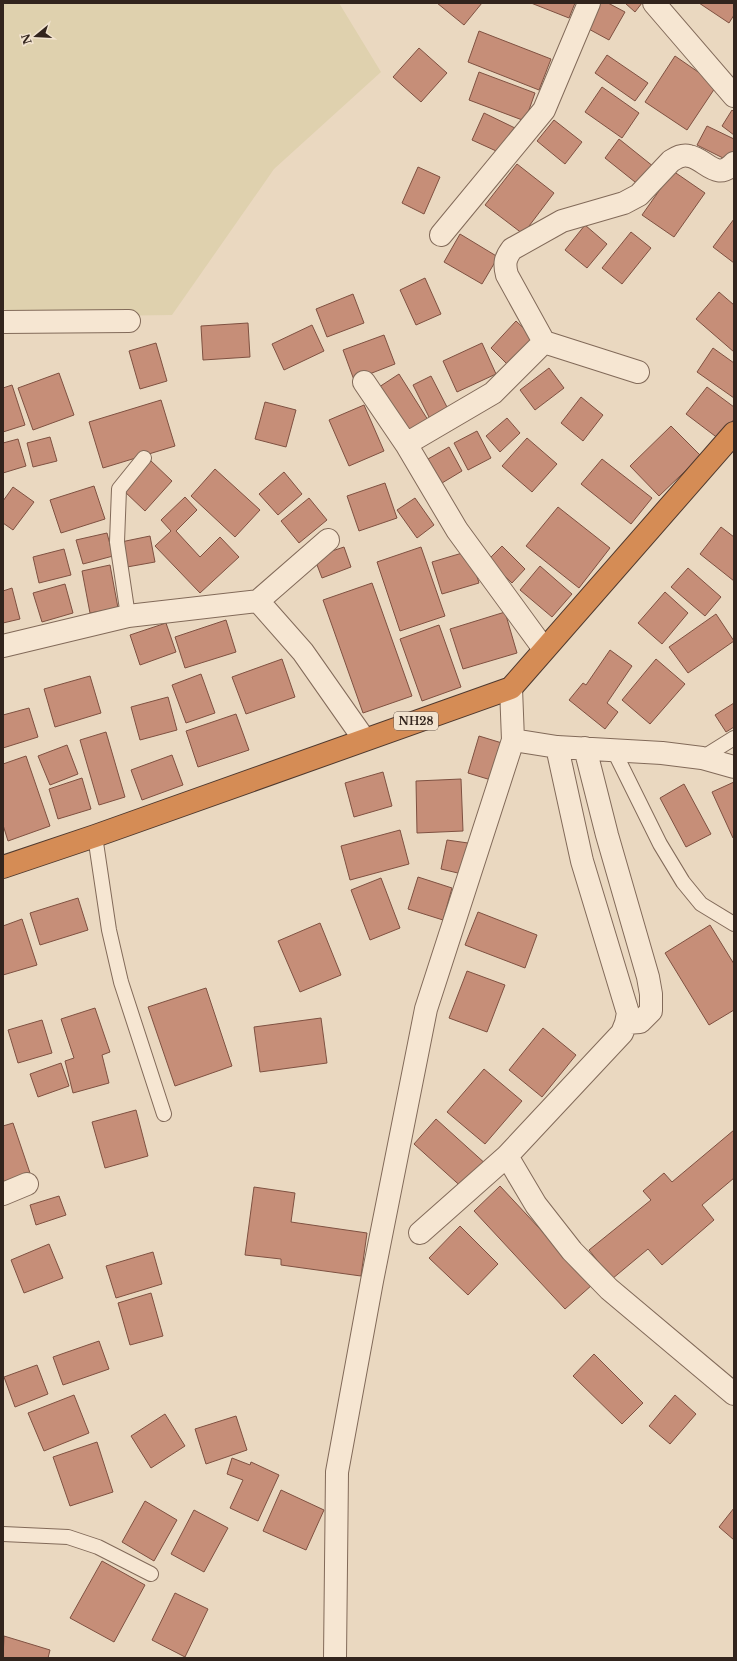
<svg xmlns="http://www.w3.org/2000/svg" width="737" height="1661" viewBox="0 0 737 1661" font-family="'Libre Baskerville',serif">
	<rect width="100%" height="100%" fill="#ead8c0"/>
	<path fill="#dfd1ae" d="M 3,3 L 339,3 L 381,72 L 274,169 L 172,315 L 33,317 L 3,309 Z"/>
	<path fill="#c68e78" stroke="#7f5141" d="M 437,3 L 482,3 L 464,25 Z
		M 531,3 L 575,3 L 569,18 Z
		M 599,3 L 608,3 L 625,12 L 609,40 L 585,27 Z
		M 625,3 L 642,3 L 635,12 Z
		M 699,3 L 734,3 L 734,15 L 729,23 Z
		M 479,31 L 551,59 L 539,90 L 468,62 Z
		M 419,48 L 447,73 L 421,102 L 393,77 Z
		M 607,55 L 648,83 L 635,101 L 595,73 Z
		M 675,56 L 717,85 L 687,130 L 645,102 Z
		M 479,72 L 535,93 L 525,121 L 469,100 Z
		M 602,87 L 639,113 L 622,138 L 585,112 Z
		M 732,110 L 734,112 L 734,135 L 722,126 Z
		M 484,113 L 517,129 L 505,155 L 472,140 Z
		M 554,120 L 582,142 L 565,164 L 537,141 Z
		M 707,126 L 734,139 L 734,160 L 733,163 L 697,145 Z
		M 619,139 L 654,167 L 640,186 L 605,158 Z
		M 517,164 L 554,193 L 523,234 L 485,205 Z
		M 418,167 L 440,177 L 424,214 L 402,203 Z
		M 673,171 L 705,193 L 674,237 L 642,215 Z
		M 734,219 L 734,263 L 713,247 Z
		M 585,225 L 607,244 L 587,268 L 565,250 Z
		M 631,232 L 651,248 L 622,284 L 602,268 Z
		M 460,234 L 498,257 L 482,284 L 444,262 Z
		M 425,278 L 441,314 L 416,325 L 400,290 Z
		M 719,292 L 734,305 L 734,352 L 696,319 Z
		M 353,294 L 364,323 L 327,337 L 316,309 Z
		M 516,321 L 534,338 L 508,365 L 491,348 Z
		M 248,323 L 250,357 L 203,360 L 201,326 Z
		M 312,325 L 324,351 L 284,370 L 272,344 Z
		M 384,335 L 395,364 L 354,380 L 343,350 Z
		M 156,343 L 167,381 L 140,389 L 129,351 Z
		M 482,343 L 496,374 L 457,392 L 443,361 Z
		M 713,348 L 734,363 L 734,398 L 697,372 Z
		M 549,368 L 564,388 L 535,410 L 520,390 Z
		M 59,373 L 74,415 L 33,430 L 18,388 Z
		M 399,374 L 428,420 L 404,435 L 376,389 Z
		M 431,376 L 448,409 L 430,419 L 413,385 Z
		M 12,385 L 25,425 L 3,432 L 3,388 Z
		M 707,387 L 734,407 L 734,419 L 719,439 L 686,414 Z
		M 581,397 L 603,415 L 583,441 L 561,423 Z
		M 161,400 L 175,446 L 103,468 L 89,422 Z
		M 265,402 L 296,410 L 286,447 L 255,439 Z
		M 364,405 L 384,451 L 349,466 L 329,420 Z
		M 507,418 L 520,433 L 500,452 L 486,436 Z
		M 671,426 L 701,456 L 659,496 L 630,466 Z
		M 477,431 L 491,458 L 468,470 L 454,443 Z
		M 50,437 L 57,461 L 33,467 L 27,443 Z
		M 527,438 L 557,464 L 532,492 L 502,466 Z
		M 18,439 L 26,466 L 3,473 L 3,443 Z
		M 449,447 L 462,471 L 442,483 L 428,459 Z
		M 602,459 L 652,498 L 631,524 L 581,484 Z
		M 150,460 L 172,481 L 145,511 L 123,490 Z
		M 215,469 L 260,510 L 235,537 L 191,496 Z
		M 284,472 L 302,494 L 278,515 L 259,494 Z
		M 385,483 L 397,518 L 359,531 L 347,496 Z
		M 94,486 L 105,519 L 61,533 L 50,500 Z
		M 13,487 L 34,502 L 13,530 L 3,523 L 3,501 Z
		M 185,497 L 197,510 L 176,531 L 200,557 L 220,537 L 239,557 L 200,593 L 155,546 L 171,531 L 161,520 Z
		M 309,498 L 327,520 L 299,543 L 281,521 Z
		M 415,498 L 434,525 L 417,538 L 397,510 Z
		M 558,507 L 610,548 L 579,588 L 526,546 Z
		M 721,527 L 734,537 L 734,581 L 700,554 Z
		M 107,533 L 113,556 L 83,564 L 76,540 Z
		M 150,536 L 155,562 L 127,567 L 121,542 Z
		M 502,546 L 525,569 L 512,583 L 488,560 Z
		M 344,547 L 351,567 L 322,578 L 314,557 Z
		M 421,547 L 445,616 L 400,631 L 377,562 Z
		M 64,549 L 71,575 L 39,583 L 33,557 Z
		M 469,551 L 479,583 L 442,594 L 432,562 Z
		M 110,565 L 118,608 L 90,613 L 82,571 Z
		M 540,566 L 572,594 L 552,617 L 520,590 Z
		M 688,568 L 721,597 L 705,616 L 671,587 Z
		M 372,583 L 412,696 L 363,713 L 323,600 Z
		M 65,584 L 73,613 L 42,622 L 33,593 Z
		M 12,588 L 20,619 L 3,623 L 3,591 Z
		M 665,592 L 688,613 L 662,644 L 638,623 Z
		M 505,612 L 517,653 L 463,669 L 450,629 Z
		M 716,614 L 734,641 L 688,673 L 669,647 Z
		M 226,620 L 236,652 L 185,668 L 175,637 Z
		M 166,623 L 176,652 L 140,665 L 130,635 Z
		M 439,625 L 461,687 L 422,701 L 400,639 Z
		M 610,650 L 632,666 L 607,703 L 618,712 L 605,729 L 569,700 L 583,683 L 586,685 Z
		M 282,659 L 295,697 L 246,714 L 232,677 Z
		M 656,659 L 685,684 L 650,724 L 622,700 Z
		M 201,674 L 215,713 L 186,723 L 172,685 Z
		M 90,676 L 101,713 L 55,727 L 44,689 Z
		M 168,697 L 177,730 L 140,740 L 131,707 Z
		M 734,703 L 734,727 L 726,732 L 715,715 Z
		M 29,708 L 38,737 L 3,748 L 3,715 Z
		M 236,714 L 249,750 L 198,767 L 186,731 Z
		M 106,732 L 125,797 L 99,805 L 80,740 Z
		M 479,736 L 502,743 L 491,780 L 468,773 Z
		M 67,745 L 78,774 L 50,785 L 38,756 Z
		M 172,755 L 183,785 L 142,800 L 131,770 Z
		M 26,756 L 50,826 L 8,841 L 3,825 L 3,764 Z
		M 383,772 L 392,806 L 354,817 L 345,783 Z
		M 82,778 L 91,809 L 58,819 L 49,789 Z
		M 461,779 L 463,831 L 417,833 L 416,781 Z
		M 734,782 L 734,838 L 733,838 L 712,792 Z
		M 684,784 L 711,834 L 686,847 L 660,798 Z
		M 400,830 L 409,864 L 350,880 L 341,846 Z
		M 447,840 L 468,843 L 462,874 L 441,869 Z
		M 418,877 L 452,888 L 443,920 L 408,909 Z
		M 381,878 L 400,928 L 370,940 L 351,890 Z
		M 78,898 L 88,930 L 40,945 L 30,913 Z
		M 478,912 L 537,935 L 525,968 L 465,945 Z
		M 22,919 L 37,965 L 3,975 L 3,926 Z
		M 320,923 L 341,975 L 300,992 L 278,941 Z
		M 710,925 L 734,964 L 734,1010 L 709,1025 L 665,953 Z
		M 467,971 L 505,985 L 487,1032 L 449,1018 Z
		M 206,988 L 232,1066 L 175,1086 L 148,1007 Z
		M 95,1008 L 110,1052 L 102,1055 L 109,1083 L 73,1093 L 65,1061 L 74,1058 L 61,1019 Z
		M 321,1018 L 327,1063 L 260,1072 L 254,1027 Z
		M 42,1020 L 52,1053 L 18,1063 L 8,1030 Z
		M 543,1028 L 576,1055 L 542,1097 L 509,1070 Z
		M 61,1063 L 69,1086 L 38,1097 L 30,1074 Z
		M 484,1069 L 522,1101 L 485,1144 L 447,1112 Z
		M 136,1110 L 148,1156 L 105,1168 L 92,1122 Z
		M 436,1119 L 488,1166 L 466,1191 L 414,1144 Z
		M 13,1123 L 32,1179 L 3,1188 L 3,1126 Z
		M 734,1130 L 734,1178 L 702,1205 L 714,1220 L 662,1265 L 648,1249 L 612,1279 L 589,1250 L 651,1200 L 643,1191 L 664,1173 L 672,1182 Z
		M 500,1186 L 592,1285 L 565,1309 L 474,1211 Z
		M 254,1187 L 295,1193 L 291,1222 L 367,1233 L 361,1276 L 281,1265 L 281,1259 L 245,1255 Z
		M 59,1196 L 66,1215 L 36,1225 L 30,1205 Z
		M 460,1226 L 498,1264 L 468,1295 L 429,1258 Z
		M 49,1244 L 63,1278 L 24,1293 L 11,1260 Z
		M 153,1252 L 162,1284 L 116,1298 L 106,1266 Z
		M 151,1293 L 163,1336 L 130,1345 L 118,1303 Z
		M 99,1341 L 109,1369 L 63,1385 L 53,1357 Z
		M 594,1354 L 643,1403 L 622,1424 L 573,1376 Z
		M 37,1365 L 48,1394 L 15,1407 L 4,1377 Z
		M 74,1395 L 89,1433 L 44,1451 L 28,1413 Z
		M 675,1395 L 696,1414 L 670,1444 L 649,1426 Z
		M 165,1414 L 185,1446 L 151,1468 L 131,1436 Z
		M 236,1416 L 247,1450 L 206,1464 L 195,1429 Z
		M 97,1442 L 113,1492 L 70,1506 L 53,1457 Z
		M 232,1458 L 250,1465 L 251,1462 L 279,1475 L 258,1521 L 230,1508 L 243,1480 L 227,1474 Z
		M 281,1490 L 324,1510 L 306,1550 L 263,1531 Z
		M 145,1501 L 177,1520 L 154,1561 L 122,1542 Z
		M 734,1508 L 734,1540 L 719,1527 Z
		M 194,1510 L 228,1528 L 204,1572 L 171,1554 Z
		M 102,1561 L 145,1585 L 114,1642 L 70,1618 Z
		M 175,1593 L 208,1609 L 185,1657 L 152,1640 Z
		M 4,1636 L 50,1650 L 48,1658 L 3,1658 Z"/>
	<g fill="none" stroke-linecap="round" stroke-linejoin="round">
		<defs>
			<path id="lane" d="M 128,616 L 117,542 L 119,489 L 144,458
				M 614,751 L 660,844 L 683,882 L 701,904 L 734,924
				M 702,758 L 734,738
				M 95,836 L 109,930 L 121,982 L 164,1114
				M 3,1534 L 68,1537 L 98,1547 L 151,1574"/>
			<path id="street" d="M 654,3 L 734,96
				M 441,235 L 544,110 L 589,3
				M 3,322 L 129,321
				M 638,372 L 544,342 L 507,275 C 504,264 505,258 512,249 L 562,221 L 624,203 L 639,195 L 671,161 C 676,158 682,154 689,156 C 706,159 716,182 734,163
				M 364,382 L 406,444 L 457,530 L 544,649
				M 406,444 L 493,393 L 544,342
				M 258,601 L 303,652 L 364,739
				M 3,646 L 128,616 L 258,601 L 328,540
				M 513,740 L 557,747 L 662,753 L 702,758 L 734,767
				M 585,748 L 607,835 L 648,977 L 651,994 L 651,1011 L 640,1022 L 626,1023
				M 507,1156 L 536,1205 L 572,1251 L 609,1289 L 734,1394
				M 3,1194 L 27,1184
				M 420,1233 L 507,1156 L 622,1033 L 626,1023 L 628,1013 L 582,861 L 557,747
				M 335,1658 L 337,1472 L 372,1281 L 426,1009 L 513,740 L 511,688"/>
			<path id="highway" d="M 3,867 L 95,836 L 511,688 L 734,433"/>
		</defs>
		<use href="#lane" stroke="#826a59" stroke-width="16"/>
		<use href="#street" stroke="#826a59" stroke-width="24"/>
		<use href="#highway" stroke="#4f392e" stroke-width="24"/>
		<use href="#lane" stroke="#f6e6d2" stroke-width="14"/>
		<use href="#street" stroke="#f6e6d2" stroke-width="22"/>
		<use href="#highway" stroke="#d58c55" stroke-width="22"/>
	</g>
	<g text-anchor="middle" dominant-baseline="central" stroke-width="4" stroke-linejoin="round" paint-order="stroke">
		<rect fill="#f2e3cf" stroke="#6c5d52" stroke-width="1" x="394" y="712" width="44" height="18" rx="3"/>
		<g font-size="11" font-weight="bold" fill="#32241d">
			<text x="416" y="721">NH28</text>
		</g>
	</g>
	<rect width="737" height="1661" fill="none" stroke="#32241d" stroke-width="8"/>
	<g transform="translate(36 36) rotate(252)" stroke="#f2e3cf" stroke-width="3" paint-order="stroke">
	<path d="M0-3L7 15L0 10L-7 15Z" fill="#32241d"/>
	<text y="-6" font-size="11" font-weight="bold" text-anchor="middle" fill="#32241d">N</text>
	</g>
</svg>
